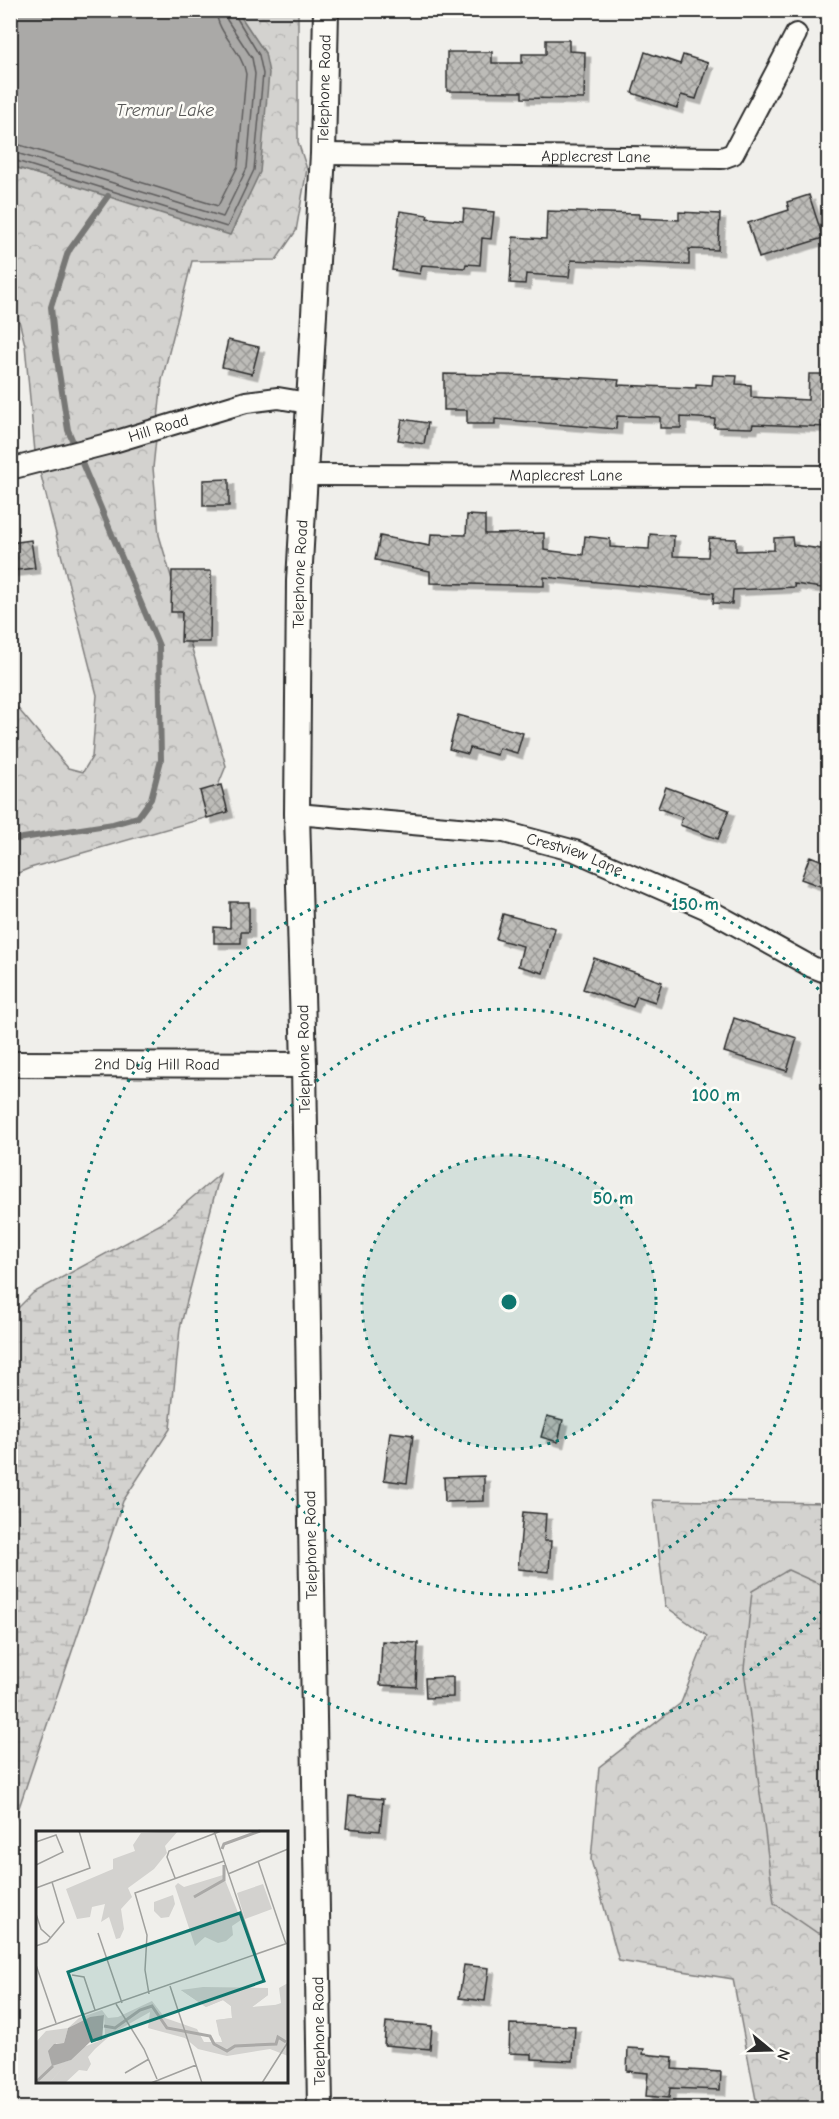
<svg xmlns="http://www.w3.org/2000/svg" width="839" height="2119" viewBox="0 0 839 2119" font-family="'Comic Neue',sans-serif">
	<defs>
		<pattern id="forest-crowns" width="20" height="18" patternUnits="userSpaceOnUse" patternTransform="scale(1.5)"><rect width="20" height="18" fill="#d3d2cf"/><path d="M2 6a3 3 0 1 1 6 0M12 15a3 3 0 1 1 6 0" fill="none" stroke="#b5b4b2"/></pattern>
		<pattern id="wetland-marsh" width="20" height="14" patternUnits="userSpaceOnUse" patternTransform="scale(1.5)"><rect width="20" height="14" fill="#d3d2cf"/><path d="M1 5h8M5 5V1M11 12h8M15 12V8" fill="none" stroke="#b5b4b2"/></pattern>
		<pattern id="building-cross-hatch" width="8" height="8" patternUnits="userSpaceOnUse" patternTransform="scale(1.5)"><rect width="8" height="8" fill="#bdbcb8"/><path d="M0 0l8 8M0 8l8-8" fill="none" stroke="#9a9996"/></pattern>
		<filter id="shadow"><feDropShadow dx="5.5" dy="5.5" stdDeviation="0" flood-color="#0004"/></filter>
	</defs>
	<rect width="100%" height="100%" fill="#f0efeb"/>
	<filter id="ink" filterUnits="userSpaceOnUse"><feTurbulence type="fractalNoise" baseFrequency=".0167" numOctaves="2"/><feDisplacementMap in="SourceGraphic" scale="12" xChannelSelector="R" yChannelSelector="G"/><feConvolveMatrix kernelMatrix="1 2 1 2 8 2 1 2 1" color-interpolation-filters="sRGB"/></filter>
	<g filter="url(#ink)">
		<path fill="url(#forest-crowns)" stroke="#7f7e7d" stroke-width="1.5" d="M 237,11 L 298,11 L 298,142 L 307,169 L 296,231 L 276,260 L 192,261 L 162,380 L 153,468 L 159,535 L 226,766 L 205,818 L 30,868 L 11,876 L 10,699 L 68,768 L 83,772 L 92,757 L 97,695 L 35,452 L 25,345 L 11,288 L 11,163 L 18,168 L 108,196 L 265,53 Z
			M 653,1500 L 828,1503 L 828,2107 L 757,2105 L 733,1979 L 619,1961 L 591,1860 L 599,1767 L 681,1703 L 707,1636 L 665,1606 Z"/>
		<path fill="url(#wetland-marsh)" stroke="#7f7e7d" stroke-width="1.5" d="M 220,1174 L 180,1328 L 170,1429 L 123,1501 L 11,1831 L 11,1315 L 33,1293 L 161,1224 Z
			M 788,1570 L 828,1588 L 828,1936 L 816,1932 L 774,1903 L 744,1669 L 752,1591 Z"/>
		<path fill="#aaa9a7" stroke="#777775" stroke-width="1.5" d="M 11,10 L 237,11 L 265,53 L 269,73 L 260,172 L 230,235 L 18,168 L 11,163 Z"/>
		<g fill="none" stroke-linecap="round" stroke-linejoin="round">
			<path stroke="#5e5d5d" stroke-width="1.5" d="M 10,142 L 218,206 L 238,166 L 246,74 C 242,50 217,34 216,10
				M 10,151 L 223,217 L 247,168 L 255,74 L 252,58 L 227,20 L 225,10
				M 10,159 L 227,227 L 254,170 L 263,74 L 259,55 L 232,10"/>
			<path stroke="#777775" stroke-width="6" d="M 10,840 L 113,824 L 138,817 L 151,799 L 161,760 L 159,646 L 68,430 L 55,347 L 51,307 L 68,252 L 108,196"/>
		</g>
		<path fill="url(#building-cross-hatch)" stroke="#2b2b2b" stroke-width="1.5" filter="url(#shadow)" d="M 546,40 L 569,40 L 569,51 L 585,52 L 584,99 L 522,98 L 522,92 L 447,91 L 447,52 L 492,52 L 492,63 L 522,63 L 522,54 L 546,54 Z
			M 645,52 L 680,64 L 683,55 L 708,63 L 696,99 L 681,95 L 677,108 L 632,93 Z
			M 809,195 L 823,238 L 759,258 L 748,223 L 789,210 L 787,202 Z
			M 464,209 L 494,212 L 491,239 L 482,238 L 480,265 L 466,264 L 465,268 L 422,265 L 420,274 L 392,270 L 400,211 L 428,215 L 427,218 L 463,221 Z
			M 547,211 L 639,214 L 639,218 L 679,220 L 679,212 L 720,214 L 718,250 L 689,249 L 689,265 L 571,260 L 569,277 L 526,274 L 525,284 L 510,283 L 513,237 L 546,239 Z
			M 228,340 L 259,347 L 252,374 L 222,367 Z
			M 444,374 L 553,376 L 619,380 L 618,385 L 696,388 L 696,384 L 712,385 L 713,375 L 737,376 L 736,384 L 751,385 L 751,397 L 808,400 L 809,374 L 825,374 L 824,391 L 828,391 L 828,427 L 753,424 L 752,428 L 714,427 L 715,419 L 681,417 L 681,428 L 660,428 L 660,417 L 617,416 L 616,429 L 495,419 L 495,424 L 467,424 L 467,410 L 444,410 Z
			M 402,419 L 428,423 L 424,444 L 398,440 Z
			M 229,479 L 229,506 L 203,506 L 203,480 Z
			M 467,515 L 485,516 L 485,534 L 544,533 L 544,550 L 583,555 L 585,536 L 610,539 L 610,547 L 649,549 L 650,534 L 674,536 L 673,556 L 708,557 L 709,538 L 736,539 L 736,551 L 774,550 L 774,538 L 792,537 L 793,545 L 828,550 L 828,589 L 794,584 L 795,587 L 733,590 L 732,604 L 713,603 L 714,593 L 544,577 L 544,586 L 430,583 L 430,571 L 375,560 L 380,536 L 430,546 L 431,534 L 466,535 Z
			M 31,540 L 35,568 L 10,571 L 10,543 Z
			M 172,571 L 211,571 L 210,642 L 181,642 L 182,612 L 171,612 Z
			M 458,715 L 523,733 L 517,753 L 499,748 L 497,755 L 470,748 L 468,754 L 449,749 Z
			M 221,785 L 228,812 L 207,818 L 200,791 Z
			M 666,787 L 729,810 L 718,839 L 680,825 L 682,817 L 658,808 Z
			M 810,856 L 828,863 L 828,889 L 801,879 Z
			M 230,902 L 249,902 L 249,932 L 241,932 L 241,943 L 214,943 L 214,927 L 230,928 Z
			M 503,914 L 555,928 L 543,973 L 518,966 L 523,946 L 496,939 Z
			M 594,958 L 662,982 L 655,1002 L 637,996 L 633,1007 L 583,989 Z
			M 734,1018 L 797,1038 L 787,1071 L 724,1052 Z
			M 547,1416 L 563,1420 L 558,1442 L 541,1437 Z
			M 390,1432 L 413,1435 L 407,1483 L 384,1480 Z
			M 484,1476 L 484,1501 L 445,1502 L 444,1477 Z
			M 523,1512 L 546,1514 L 544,1541 L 551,1541 L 549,1572 L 518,1569 Z
			M 382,1641 L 418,1643 L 416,1687 L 380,1685 Z
			M 453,1677 L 453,1697 L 426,1698 L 425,1678 Z
			M 349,1796 L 383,1799 L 380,1831 L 346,1828 Z
			M 464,1965 L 489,1968 L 485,2001 L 459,1998 Z
			M 386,2022 L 432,2026 L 430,2049 L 384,2045 Z
			M 510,2024 L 575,2026 L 573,2061 L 532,2059 L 532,2054 L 509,2053 Z
			M 628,2048 L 644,2049 L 643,2054 L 673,2057 L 672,2069 L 721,2072 L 720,2090 L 670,2088 L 669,2098 L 646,2096 L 648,2073 L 627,2071 Z"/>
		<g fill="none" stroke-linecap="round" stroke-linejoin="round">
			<defs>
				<g id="minor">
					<path id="s1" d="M 323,154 L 722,158 L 733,154 L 796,34"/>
					<path id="s2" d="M 10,469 L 107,444 L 246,402 L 278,398 L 308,403"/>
					<path id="s3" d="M 304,475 L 828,476"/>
					<path id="s4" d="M 297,814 L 504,832 L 575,851 L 705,908 L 812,967 L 828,973"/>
				</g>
				<g id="tertiary">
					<path id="s5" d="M 10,1064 L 304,1065"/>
					<path id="s6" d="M 320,2108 L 304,1065 L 297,814 L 299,581 L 323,154 L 326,10"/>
				</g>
			</defs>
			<use href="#minor" stroke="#2b2b2b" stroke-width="24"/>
			<use href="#tertiary" stroke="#2b2b2b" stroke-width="28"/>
			<use href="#minor" stroke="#fdfcf7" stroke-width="20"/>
			<use href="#tertiary" stroke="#fdfcf7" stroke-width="24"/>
		</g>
	</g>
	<circle cx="509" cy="1302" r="147" fill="#0f766e" fill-opacity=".12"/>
	<g fill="none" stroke="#0f766e" stroke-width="3" stroke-dasharray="3 6">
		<circle cx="509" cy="1302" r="147"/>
		<circle cx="509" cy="1302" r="293"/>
		<path d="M828 1605A440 440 0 1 1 828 999"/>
	</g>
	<g text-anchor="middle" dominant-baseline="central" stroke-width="5" stroke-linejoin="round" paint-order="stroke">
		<g font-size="16" fill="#2b2b2b" stroke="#fdfcf7">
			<text stroke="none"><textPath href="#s6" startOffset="2020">Telephone Road</textPath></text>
			<text stroke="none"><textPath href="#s1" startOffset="273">Applecrest Lane</textPath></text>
			<text stroke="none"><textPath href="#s2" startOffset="154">Hill Road</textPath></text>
			<text stroke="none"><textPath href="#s3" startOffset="262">Maplecrest Lane</textPath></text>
			<text stroke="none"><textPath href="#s6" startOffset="1534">Telephone Road</textPath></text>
			<text stroke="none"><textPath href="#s4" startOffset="282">Crestview Lane</textPath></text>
			<text transform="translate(304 1059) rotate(-91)">Telephone Road</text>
			<text stroke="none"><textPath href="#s5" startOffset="147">2nd Dug Hill Road</textPath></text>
			<text transform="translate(311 1545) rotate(-91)">Telephone Road</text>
			<text transform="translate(319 2031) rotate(-91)">Telephone Road</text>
		</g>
		<g font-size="18" font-style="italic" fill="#575756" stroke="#fdfcf7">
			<text x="165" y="110">Tremur Lake</text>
		</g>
	</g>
	<g transform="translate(36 1831)">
		<rect width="252" height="252" fill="#f0efeb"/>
		<path d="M 142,0 L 129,15 L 131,22 L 118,38 L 92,57 L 96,66 L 85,78 L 88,98 L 84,107 L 80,108 L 73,86 L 65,91 L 69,73 L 56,76 L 54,86 L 41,88 L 30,58 L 77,38 L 77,28 L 99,20 L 97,14 L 105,2 ZM 187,44 L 205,89 L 196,95 L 197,104 L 190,110 L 182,112 L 169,106 L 159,115 L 139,55 L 142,52 L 148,56 ZM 137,64 L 139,73 L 133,86 L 125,87 L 118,80 L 118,71 ZM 252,152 L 252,225 L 234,218 L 191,225 L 162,218 L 149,207 L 112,197 L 114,181 L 77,202 L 59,218 L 52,226 L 55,233 L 51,240 L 43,239 L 29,252 L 13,252 L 45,217 L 66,209 L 69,203 L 68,184 L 52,187 L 32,197 L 43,187 L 66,179 L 72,187 L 82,186 L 116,170 L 129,187 L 161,198 L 168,211 L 186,211 L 180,189 L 196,187 L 195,175 L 187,169 L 170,176 L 145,159 L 232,157 L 232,164 L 216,176 L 229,178 L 245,172 L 243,157 Z" fill="#d3d2cf"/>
		<path d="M 183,69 L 193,72 L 188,93 L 164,104 L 159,80 ZM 167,156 L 232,157 L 232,164 L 216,176 L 249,173 L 252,217 L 235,210 L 219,197 L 192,217 L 183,204 L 180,189 L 196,187 L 195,175 L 187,169 L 170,176 L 145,159 ZM 32,197 L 28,212 L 20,212 L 16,234 L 35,229 L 13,252 L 0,252 L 0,211 L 10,200 Z" fill="#d3d2cf"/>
		<path d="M 227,53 L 236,78 L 209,88 L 201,62 Z" fill="#d3d2cf"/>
		<path d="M 68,184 L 66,209 L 54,211 L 35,229 L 16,235 L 12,220 L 18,213 L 28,212 L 32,197 L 54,186 Z" fill="#aaa9a7"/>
		<path fill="none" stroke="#aaa9a7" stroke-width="3" d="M 186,18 L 188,13 L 224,0M 158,66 L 188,49 L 188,34M 68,195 L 79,197 L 104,179 L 116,175 L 131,197 L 174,205 L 178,213 L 191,220 L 199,215 L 240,213 L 242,206 L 250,211M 0,251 L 17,235"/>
		<path fill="none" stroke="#a1a19e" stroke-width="1.5" d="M 178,0 L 220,124M 0,11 L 20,4 L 27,21 L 0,34M 222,30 L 250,113M 192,43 L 252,18M 139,47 L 131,26 L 133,20 L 185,0M 0,57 L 54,37 L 43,0M 0,83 L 5,98 L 15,107M 62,102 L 86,172M 0,115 L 11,111 L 28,91 L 16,51M 0,134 L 20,192M 36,144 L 48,146 L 59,179M 134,155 L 166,252M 113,163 L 109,139 L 111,104 L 99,62 L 188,30M 80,173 L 108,218 L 121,248M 0,200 L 252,112M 89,242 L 113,228M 115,252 L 160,234M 226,252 L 252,211"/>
		<path fill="#0f766e" fill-opacity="0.15" stroke="#0f766e" stroke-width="3" d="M 204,82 L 228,150 L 56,210 L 32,141 Z"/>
		<rect width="252" height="252" fill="none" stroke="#2b2b2b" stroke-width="3"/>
	</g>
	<circle cx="509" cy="1302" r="9" fill="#0f766e" stroke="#fdfcf7" stroke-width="3"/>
	<g font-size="18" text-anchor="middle" font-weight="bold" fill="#0f766e" stroke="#fdfcf7" stroke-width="5" stroke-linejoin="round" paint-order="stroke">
		<text x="695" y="910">150 m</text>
		<text x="716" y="1101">100 m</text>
		<text x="613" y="1204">50 m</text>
	</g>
	<rect width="839" height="2119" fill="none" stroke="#fdfcf7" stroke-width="36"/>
	<rect x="18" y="18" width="803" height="2083" fill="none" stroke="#2b2b2b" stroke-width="2" filter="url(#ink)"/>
	<g transform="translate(770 2050) rotate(109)" stroke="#fdfcf7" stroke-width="4.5" paint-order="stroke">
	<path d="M0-4.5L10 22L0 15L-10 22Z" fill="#2b2b2b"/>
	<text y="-9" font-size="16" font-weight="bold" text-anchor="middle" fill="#2b2b2b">N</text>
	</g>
</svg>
